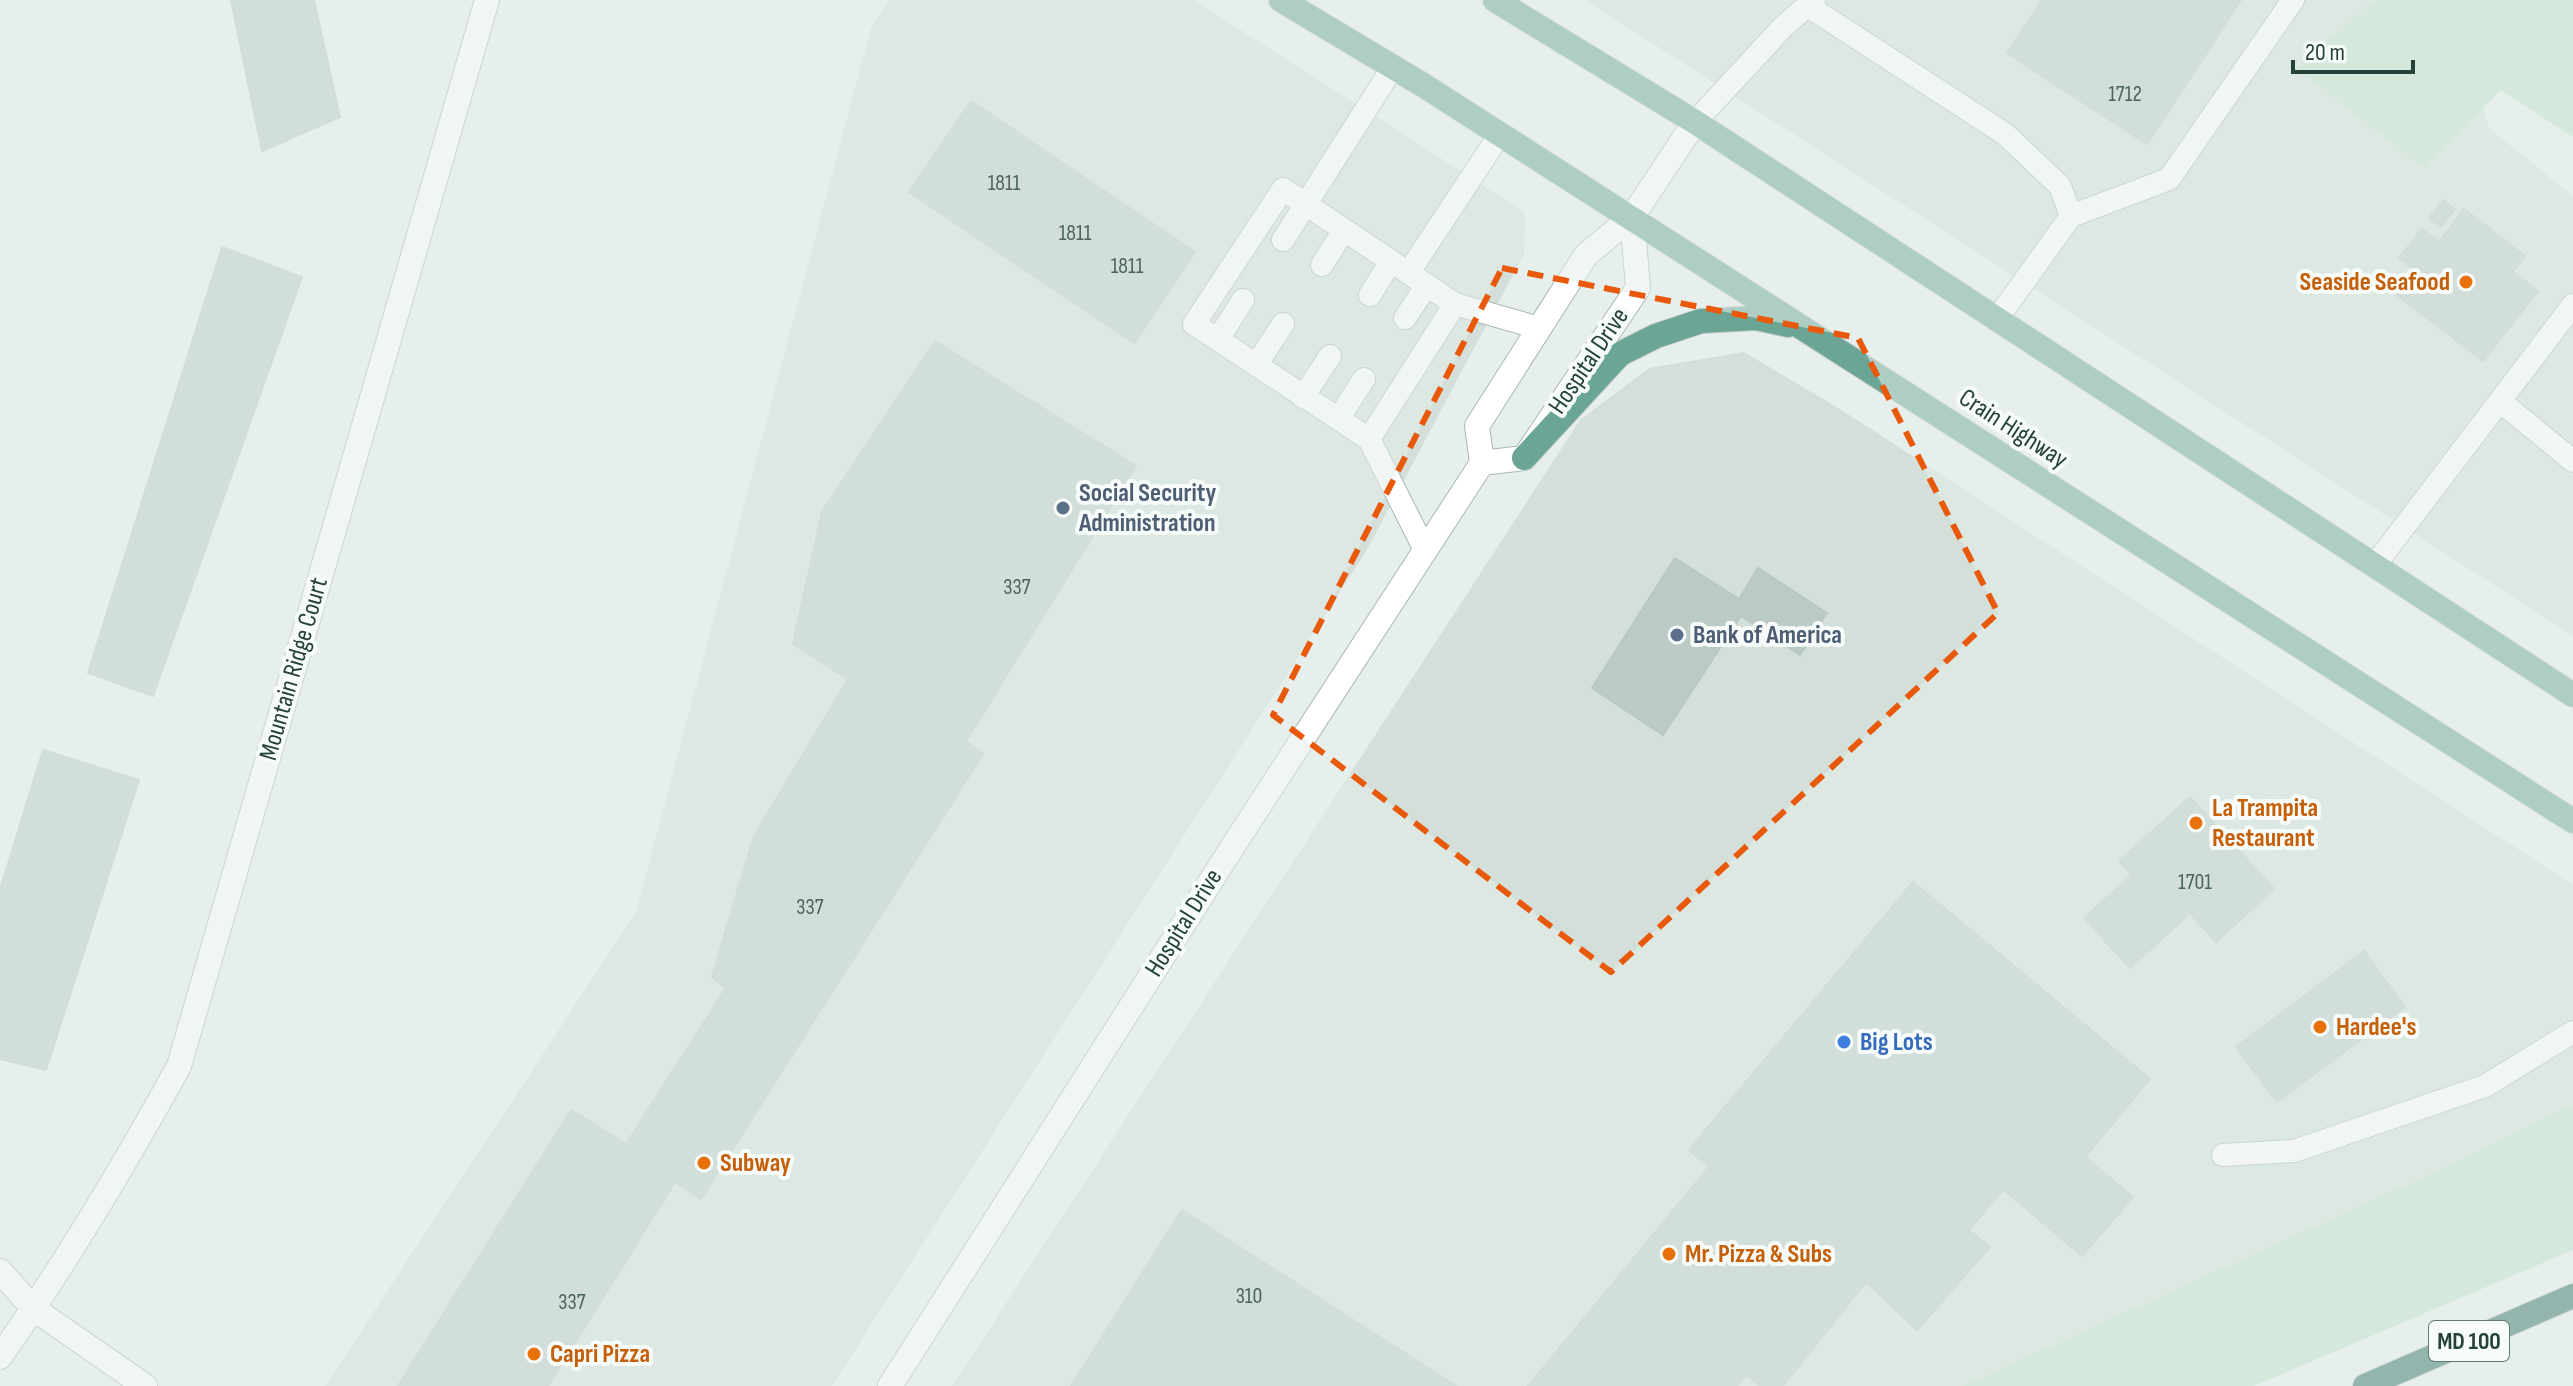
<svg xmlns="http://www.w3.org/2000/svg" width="2573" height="1386" viewBox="0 0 2573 1386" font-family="'Sofia Sans Condensed',sans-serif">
	<rect width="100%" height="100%" fill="#e6efeb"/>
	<path fill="#d4dfda" d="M 889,0 L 1194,0 L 1525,212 L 1524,254 L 1368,548 L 832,1386 L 325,1386 L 636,912 L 871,28 Z
		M 1585,0 L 2453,0 L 2489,128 L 2573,196 L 2573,636 Z
		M 1744,352 L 1840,409 L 2573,885 L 2573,1105 L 2453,1164 L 1963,1386 L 952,1386 L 1580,420 L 1649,368 Z"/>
	<path fill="#bfe0c8" d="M 2375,0 L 2573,0 L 2573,137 L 2501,90 L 2423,167 L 2297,68 Z
		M 2573,1105 L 2573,1250 L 2254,1386 L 1963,1386 L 2453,1164 Z"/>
	<path fill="#bbcac4" stroke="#b8c9c2" stroke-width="2" d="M 231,0 L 314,0 L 340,117 L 262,151 Z
		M 2042,0 L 2241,0 L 2147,144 L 2007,53 Z
		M 971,101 L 1195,252 L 1134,343 L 909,192 Z
		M 2443,200 L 2455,209 L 2441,227 L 2429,218 Z
		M 2464,209 L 2525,256 L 2513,272 L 2538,291 L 2483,361 L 2396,294 L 2415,270 L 2399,258 L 2422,229 L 2439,242 Z
		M 222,247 L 302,277 L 153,696 L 88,673 Z
		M 935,341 L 1136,466 L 966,741 L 983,754 L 701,1199 L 675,1182 L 548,1386 L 398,1386 L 571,1110 L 626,1144 L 726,988 L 712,977 L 754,836 L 848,679 L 793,644 L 822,512 Z
		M 1675,558 L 1739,599 L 1758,568 L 1827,613 L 1800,655 L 1741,616 L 1663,735 L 1592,688 Z
		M 43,750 L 139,780 L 46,1070 L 0,1059 L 0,890 Z
		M 2190,797 L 2274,889 L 2216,942 L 2190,913 L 2130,968 L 2084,918 L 2132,875 L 2119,861 Z
		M 1913,882 L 2150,1079 L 2085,1157 L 2133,1197 L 2082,1256 L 2003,1189 L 1969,1230 L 1990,1247 L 1917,1330 L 1866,1282 L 1783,1386 L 1759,1386 L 1747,1375 L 1737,1386 L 1528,1386 L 1709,1167 L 1689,1150 Z
		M 2364,951 L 2405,1007 L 2277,1102 L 2236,1047 Z
		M 1182,1210 L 1456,1386 L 1071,1386 Z"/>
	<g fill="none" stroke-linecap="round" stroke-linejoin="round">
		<defs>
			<path id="service" d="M 1808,6 L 2005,134 L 2060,186 L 2071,216
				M 1695,122 L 1783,27 L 1814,0
				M 1283,189 L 1455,304 L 1369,439 L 1194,324 Z
				M 1283,240 L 1393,67
				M 1322,265 L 1344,230
				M 1409,272 L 1500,134
				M 1370,295 L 1391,261
				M 1455,304 L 1539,328
				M 1405,318 L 1427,285
				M 1997,319 L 2071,216 L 2169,179 L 2293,0
				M 1218,339 L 1243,300
				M 1256,365 L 1283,324
				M 1303,397 L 1330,356
				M 2500,401 L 2573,461
				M 1338,419 L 1364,379
				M 1369,439 L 1425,550
				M 2375,565 L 2573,305
				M 2223,1155 L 2294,1151 L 2485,1086 L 2573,1032"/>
			<path id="minor" d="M 0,1271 L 34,1309 L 145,1386
				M 0,1357 C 65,1264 124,1166 179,1066 L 487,0"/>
			<path id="tertiary" d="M 1482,463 L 1524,458 L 1638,288 L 1632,217
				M 890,1386 L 1235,843 L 1482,463 L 1477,426 L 1586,255 L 1632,217 L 1695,122"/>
			<path id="primary" d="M 1281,0 L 1423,85 L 2573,821
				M 1495,0 L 1695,122 L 2573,695
				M 1524,458 L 1620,354 L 1656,336 L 1701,321 L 1756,318 L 1788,325"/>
			<path id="motorway" d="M 2365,1386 L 2573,1296"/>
		</defs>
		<use href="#service" stroke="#a8b8b2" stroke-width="24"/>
		<use href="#minor" stroke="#a8b8b2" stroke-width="26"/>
		<use href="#tertiary" stroke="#a8b8b2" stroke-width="26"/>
		<use href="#primary" stroke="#c2cac8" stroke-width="26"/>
		<use href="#motorway" stroke="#c2cac8" stroke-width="26"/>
		<use href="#service" stroke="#fff" stroke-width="22"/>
		<use href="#minor" stroke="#fff" stroke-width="24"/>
		<use href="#tertiary" stroke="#fff" stroke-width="24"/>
		<use href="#primary" stroke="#6aa596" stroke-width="24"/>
		<use href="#motorway" stroke="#2f6f62" stroke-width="24"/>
	</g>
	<path d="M0 0H2573V1386H0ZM 1502,268 L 1858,338 L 1998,613 L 1611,972 L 1273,715 Z" fill="#e6efeb" fill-opacity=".55" fill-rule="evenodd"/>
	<path fill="none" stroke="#e8590c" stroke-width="6" stroke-dasharray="16 10" stroke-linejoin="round" d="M 1502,268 L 1858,338 L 1998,613 L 1611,972 L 1273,715 Z"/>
	<g fill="#e8710a" stroke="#f7fbf9" stroke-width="3">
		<circle cx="2466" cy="282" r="8"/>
		<circle cx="2196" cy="823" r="8"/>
		<circle cx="2320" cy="1027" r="8"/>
		<circle cx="704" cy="1163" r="8"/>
		<circle cx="1669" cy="1254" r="8"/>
		<circle cx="534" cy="1354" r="8"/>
	</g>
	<g fill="#5c6f8a" stroke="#f7fbf9" stroke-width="3">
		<circle cx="1063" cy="508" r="8"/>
		<circle cx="1677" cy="635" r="8"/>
	</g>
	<circle fill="#3f7fe0" stroke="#f7fbf9" stroke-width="3" cx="1844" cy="1042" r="8"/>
	<g text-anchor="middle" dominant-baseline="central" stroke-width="8" stroke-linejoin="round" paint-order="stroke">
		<g font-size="22" fill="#4a645c">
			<text x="2125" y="94">1712</text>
			<text x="1004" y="183">1811</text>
			<text x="1075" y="233">1811</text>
			<text x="1127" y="266">1811</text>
			<text x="1017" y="587">337</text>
			<text x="2195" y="882">1701</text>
			<text x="810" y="907">337</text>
			<text x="1249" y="1296">310</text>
			<text x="572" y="1302">337</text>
		</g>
		<rect fill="#f7fbf9" stroke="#637a73" stroke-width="2" x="2429" y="1321" width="80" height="40" rx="6"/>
		<g font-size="24" font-weight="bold" fill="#24423a">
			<text x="2469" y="1341">MD 100</text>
		</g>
		<g font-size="26" font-weight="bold" fill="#c56008" stroke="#f7fbf9" text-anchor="start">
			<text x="2450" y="282" text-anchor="end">Seaside Seafood</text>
			<text x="2212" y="808">La Trampita<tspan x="2212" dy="30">Restaurant</tspan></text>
			<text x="2336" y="1027">Hardee's</text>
			<text x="720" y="1163">Subway</text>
			<text x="1685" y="1254">Mr. Pizza &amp; Subs</text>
			<text x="550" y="1354">Capri Pizza</text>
		</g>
		<g font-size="26" fill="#24423a" stroke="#f7fbf9">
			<text transform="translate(1589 361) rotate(-56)">Hospital Drive</text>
			<text transform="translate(2013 429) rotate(33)">Crain Highway</text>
			<text transform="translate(294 669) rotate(-74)">Mountain Ridge Court</text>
			<text transform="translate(1184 923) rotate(-58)">Hospital Drive</text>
		</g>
		<g font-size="26" font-weight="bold" fill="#4e5e75" stroke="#f7fbf9" text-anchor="start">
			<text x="1079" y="493">Social Security<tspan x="1079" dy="30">Administration</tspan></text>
			<text x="1693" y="635">Bank of America</text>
		</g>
		<g font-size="26" font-weight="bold" fill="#366cbe" stroke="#f7fbf9" text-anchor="start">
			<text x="1860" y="1042">Big Lots</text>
		</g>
	</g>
	<path d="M2293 60v12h120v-12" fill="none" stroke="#24423a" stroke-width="4"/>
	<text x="2305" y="60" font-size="24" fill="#24423a" stroke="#f7fbf9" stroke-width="6" paint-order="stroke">20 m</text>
</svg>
